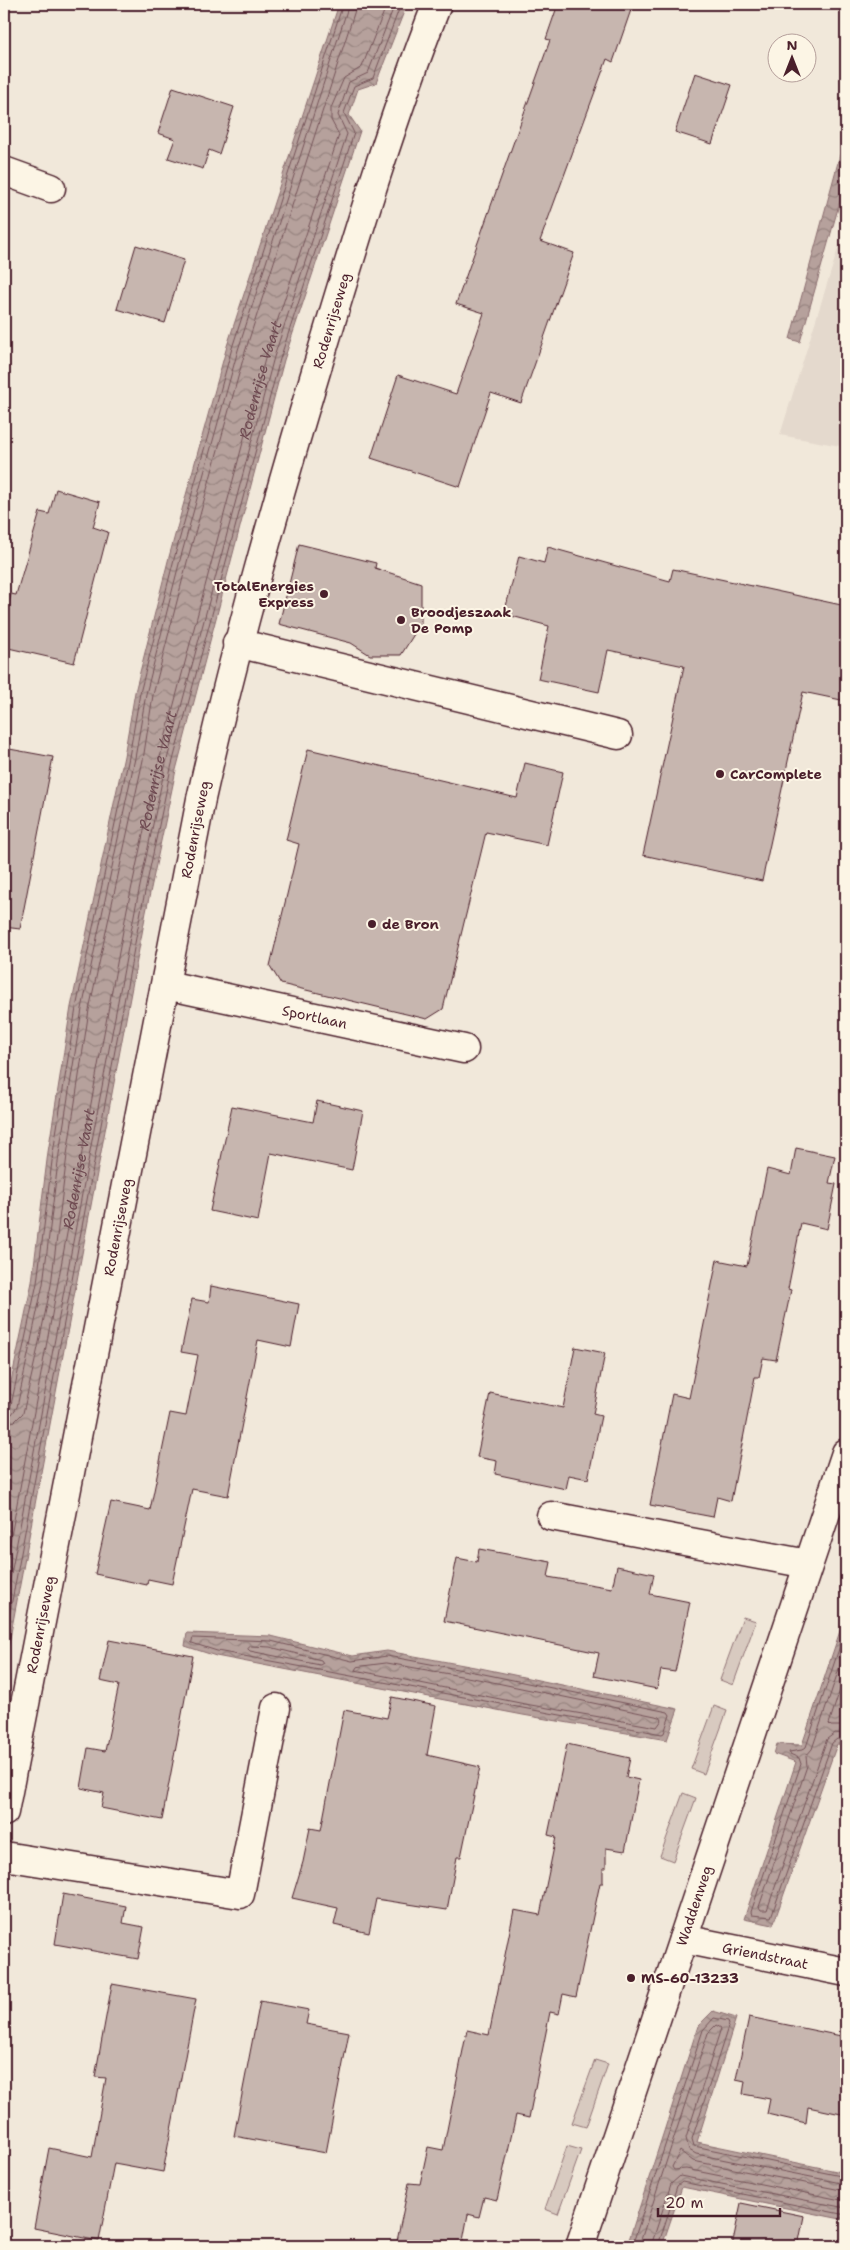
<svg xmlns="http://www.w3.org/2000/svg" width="850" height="2250" viewBox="0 0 850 2250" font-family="'Shantell Sans',sans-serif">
	<defs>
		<pattern id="water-waves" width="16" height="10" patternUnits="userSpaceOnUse" patternTransform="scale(1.25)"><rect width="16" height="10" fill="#b6a19c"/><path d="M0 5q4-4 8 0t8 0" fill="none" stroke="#96837f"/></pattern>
	</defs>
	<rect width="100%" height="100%" fill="#f1e8da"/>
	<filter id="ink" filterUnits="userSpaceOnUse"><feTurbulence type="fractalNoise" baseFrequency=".02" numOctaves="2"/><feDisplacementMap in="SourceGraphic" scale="10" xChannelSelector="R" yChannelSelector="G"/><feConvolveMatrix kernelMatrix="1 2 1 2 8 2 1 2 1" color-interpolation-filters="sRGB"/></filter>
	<g filter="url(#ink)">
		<path fill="#e4d9cd" d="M 846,223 L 846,447 L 780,435 Z"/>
		<path fill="#d8cac0" stroke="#917476" d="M 743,1617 L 756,1621 L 733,1685 L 720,1680 Z
			M 714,1706 L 727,1711 L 704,1774 L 691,1769 Z
			M 683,1793 L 696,1798 L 673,1861 L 660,1856 Z
			M 595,2060 L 608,2064 L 586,2127 L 572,2123 Z
			M 567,2146 L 581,2150 L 558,2214 L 545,2209 Z"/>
		<path fill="url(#water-waves)" stroke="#8b6d6f" d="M 339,4 L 407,4 L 376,83 L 358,89 L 349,115 L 360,131 L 284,360 L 176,770 L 146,912 L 4,1670 L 4,1415 L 32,1282 L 48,1152 L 71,1007 L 124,756 L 135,692 L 169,557 L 227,346 Z
			M 846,133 L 846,180 L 800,342 L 790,339 Z
			M 846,1613 L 846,1745 L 837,1744 L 773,1925 L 744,1919 L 796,1762 L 774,1754 L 777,1744 L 802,1745 Z
			M 187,1633 L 271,1636 L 353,1656 L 387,1651 L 480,1668 L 678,1709 L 667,1740 L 523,1715 L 216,1656 L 185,1646 Z
			M 713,2011 L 736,2018 L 697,2142 L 846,2173 L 846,2220 L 682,2187 L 662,2246 L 627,2246 L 698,2026 Z"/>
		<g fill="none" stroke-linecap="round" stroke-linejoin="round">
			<g stroke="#755358" stroke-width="1">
				<path d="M 4,1410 L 11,1405 L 37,1283 L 53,1153 L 76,1008 L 129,757 L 140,693 L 174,559 L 232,348 L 343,4"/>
				<path d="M 4,1416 L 12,1414 L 17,1407 L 43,1284 L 59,1154 L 82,1009 L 135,758 L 146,694 L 180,560 L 238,350 L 349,4"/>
				<path d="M 4,1424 L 15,1421 L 23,1413 L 37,1352 L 51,1285 L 67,1155 L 89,1010 L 143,760 L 153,695 L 187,562 L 245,352 L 357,4"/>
				<path id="s1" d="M 4,1574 L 127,909 L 158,765 L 266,355 L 339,135 L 331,120 L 331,108 L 344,78 L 362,67 L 387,4"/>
				<path d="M 4,1612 L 135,910 L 165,767 L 274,357 L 347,134 L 338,115 L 349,82 L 368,73 L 395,4"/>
				<path d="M 846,1628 L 806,1747 L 802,1750 L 789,1752 L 790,1754 L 799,1758 L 801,1764 L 751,1912 L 752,1915 L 771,1917 L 832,1743 L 837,1739 L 846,1740"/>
				<path d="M 193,1638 L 271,1641 L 352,1661 L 387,1656 L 479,1673 L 668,1712 L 670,1715 L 664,1733 L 662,1734 L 217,1651 L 192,1643 Z"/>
				<path d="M 4,1644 L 141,911 L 171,768 L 280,359 L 354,133 L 344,113 L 354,86 L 373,78 L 401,4"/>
				<path d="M 251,1646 L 270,1647 L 321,1660 L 323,1663 L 320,1665 L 250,1651 L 248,1649 Z"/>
				<path d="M 846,1648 L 812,1749 L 806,1756 L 807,1766 L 759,1907 L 761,1910 L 767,1910 L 827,1739 L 835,1733 L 846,1734"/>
				<path d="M 387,1663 L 478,1679 L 660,1717 L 662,1720 L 657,1727 L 525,1704 L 355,1670 L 357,1667 Z"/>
				<path d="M 846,1671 L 829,1724 L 831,1726 L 846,1726"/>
				<path d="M 846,2191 L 693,2161 L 680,2151 L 672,2167 L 674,2170 L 686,2169 L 846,2201"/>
				<path d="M 632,2246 L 703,2030 L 714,2018 L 728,2021 L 729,2024 L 692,2139 L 694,2146 L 846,2177"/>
				<path d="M 639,2246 L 708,2033 L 716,2025 L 721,2028 L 686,2138 L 689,2150 L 696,2154 L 846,2184"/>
				<path d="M 651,2246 L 671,2184 L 680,2176 L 846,2208"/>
				<path d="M 658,2246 L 677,2186 L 682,2182 L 846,2215"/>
			</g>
		</g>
		<path fill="#c7b6af" stroke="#4a1f2b" d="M 558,4 L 633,4 L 613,62 L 607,59 L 540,241 L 574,253 L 521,403 L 491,393 L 460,487 L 371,458 L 398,375 L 456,394 L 484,313 L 456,304 L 550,40 L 546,39 Z
			M 695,73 L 732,85 L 712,144 L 675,132 Z
			M 173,87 L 234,107 L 219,154 L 209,150 L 203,169 L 168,158 L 175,139 L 158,133 Z
			M 136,245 L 184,260 L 165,323 L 117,309 Z
			M 56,489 L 100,502 L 93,527 L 108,532 L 74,663 L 4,647 L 4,623 L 11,594 L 16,595 L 40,512 L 49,514 Z
			M 299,544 L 376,563 L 375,568 L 421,583 L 421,623 L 401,655 L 370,655 L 351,643 L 279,624 Z
			M 548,547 L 670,581 L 673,569 L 846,606 L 846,701 L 803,692 L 762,881 L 643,855 L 684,666 L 608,650 L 599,692 L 538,679 L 549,626 L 504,614 L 519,556 L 544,563 Z
			M 4,748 L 53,757 L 20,929 L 4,927 Z
			M 308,749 L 517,798 L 525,763 L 563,772 L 547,845 L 486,832 L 443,1009 L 427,1019 L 281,984 L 270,966 L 299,844 L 286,840 Z
			M 317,1101 L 363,1111 L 352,1170 L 271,1153 L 258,1221 L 210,1211 L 232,1106 L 313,1122 Z
			M 796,1148 L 835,1156 L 829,1183 L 836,1184 L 827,1229 L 801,1223 L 788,1289 L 791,1290 L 776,1360 L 763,1358 L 759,1377 L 755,1377 L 731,1501 L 717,1497 L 713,1517 L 650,1505 L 672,1394 L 689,1398 L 717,1260 L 747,1266 L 767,1169 L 791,1175 Z
			M 211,1286 L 299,1304 L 291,1347 L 258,1340 L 228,1496 L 192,1489 L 172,1584 L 148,1579 L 147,1585 L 95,1574 L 111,1502 L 150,1510 L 170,1413 L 186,1416 L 198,1355 L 181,1352 L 192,1299 L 209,1302 Z
			M 575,1347 L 605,1353 L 593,1414 L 601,1416 L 588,1479 L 569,1475 L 566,1489 L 495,1474 L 497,1461 L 477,1457 L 490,1393 L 563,1408 Z
			M 479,1549 L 551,1562 L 548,1577 L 612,1588 L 617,1566 L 654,1574 L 650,1594 L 690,1602 L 675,1672 L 661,1670 L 657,1689 L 594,1676 L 599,1653 L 444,1621 L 457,1558 L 477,1562 Z
			M 109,1640 L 193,1656 L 162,1820 L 101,1808 L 104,1793 L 81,1788 L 88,1748 L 105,1751 L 119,1685 L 100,1681 Z
			M 392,1697 L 436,1706 L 427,1755 L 480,1767 L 461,1857 L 457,1857 L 447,1910 L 376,1899 L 369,1933 L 334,1925 L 338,1908 L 292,1898 L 303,1862 L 310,1828 L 321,1830 L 344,1710 L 387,1718 Z
			M 567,1744 L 630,1758 L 626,1777 L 639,1780 L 625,1851 L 606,1848 L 606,1868 L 603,1868 L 603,1883 L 600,1883 L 576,1997 L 563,1994 L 559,2014 L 550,2012 L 529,2118 L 516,2115 L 497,2200 L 484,2197 L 479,2217 L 468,2214 L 462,2246 L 396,2246 L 409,2183 L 420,2184 L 428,2147 L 443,2150 L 467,2030 L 489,2035 L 514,1910 L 540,1915 L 556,1837 L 548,1835 Z
			M 63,1894 L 126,1906 L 123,1923 L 144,1927 L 138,1959 L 55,1944 Z
			M 112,1984 L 196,1999 L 163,2172 L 114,2163 L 99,2241 L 34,2228 L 49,2148 L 92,2157 L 106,2078 L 95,2077 Z
			M 260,2001 L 309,2010 L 306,2024 L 349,2032 L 326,2153 L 234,2136 Z
			M 749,2017 L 846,2037 L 846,2115 L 808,2107 L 806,2123 L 767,2114 L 770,2099 L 743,2094 L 745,2081 L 736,2079 Z
			M 741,2203 L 804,2216 L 798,2246 L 732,2246 Z"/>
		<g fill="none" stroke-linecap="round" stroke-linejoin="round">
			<defs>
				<g id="minor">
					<path d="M 4,171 L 51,188"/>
					<path d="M 237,643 L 618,735"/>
					<path id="s2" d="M 166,985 L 464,1049"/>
					<path d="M 551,1516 L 808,1564"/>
					<path id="s3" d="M 4,1812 L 201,799 C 235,646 278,497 323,348 C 358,232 393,116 437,4"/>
					<path d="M 4,1856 L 240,1894 L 276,1708"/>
					<path id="s4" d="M 683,1939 L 846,1972"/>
					<path id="s5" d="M 580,2246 L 846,1453"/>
				</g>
			</defs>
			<use href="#minor" stroke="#4a1f2b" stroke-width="31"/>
			<use href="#minor" stroke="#fcf5e5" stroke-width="28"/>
		</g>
	</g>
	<g fill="#4a1f2b" stroke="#fcf5e5" stroke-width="2">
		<circle cx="324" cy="594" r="5"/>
		<circle cx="401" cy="620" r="5"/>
		<circle cx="720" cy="774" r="5"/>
		<circle cx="372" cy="924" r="5"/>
		<circle cx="631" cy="1978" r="5"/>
	</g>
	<g text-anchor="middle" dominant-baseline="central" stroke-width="4" stroke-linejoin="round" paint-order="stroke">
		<g font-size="14" fill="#4a1f2b" stroke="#fcf5e5">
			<text stroke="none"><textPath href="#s3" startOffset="1528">Rodenrijseweg</textPath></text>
			<text stroke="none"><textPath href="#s3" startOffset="1001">Rodenrijseweg</textPath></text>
			<text stroke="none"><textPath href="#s2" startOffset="152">Sportlaan</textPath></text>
			<text stroke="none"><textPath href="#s3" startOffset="596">Rodenrijseweg</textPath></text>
			<text stroke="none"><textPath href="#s3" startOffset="191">Rodenrijseweg</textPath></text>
			<text stroke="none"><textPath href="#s5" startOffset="359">Waddenweg</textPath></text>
			<text stroke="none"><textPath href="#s4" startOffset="84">Griendstraat</textPath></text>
		</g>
		<g font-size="14" font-weight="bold" fill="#4a1f2b" stroke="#fcf5e5" text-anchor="start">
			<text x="314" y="586" text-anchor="end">TotalEnergies<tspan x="314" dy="16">Express</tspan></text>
			<text x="411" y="612">Broodjeszaak<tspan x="411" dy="16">De Pomp</tspan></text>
			<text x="730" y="774">CarComplete</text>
			<text x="382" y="924">de Bron</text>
			<text x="641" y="1978">MS-60-13233</text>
		</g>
		<g font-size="15" font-style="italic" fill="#704c53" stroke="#fcf5e5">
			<text stroke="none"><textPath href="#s1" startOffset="1222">Rodenrijse Vaart</textPath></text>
			<text stroke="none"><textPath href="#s1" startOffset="818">Rodenrijse Vaart</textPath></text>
			<text stroke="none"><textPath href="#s1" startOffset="412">Rodenrijse Vaart</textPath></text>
		</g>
	</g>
	<rect width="850" height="2250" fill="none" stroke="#fcf5e5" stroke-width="20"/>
	<rect x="10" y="10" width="830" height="2230" fill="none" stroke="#4a1f2b" stroke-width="2" filter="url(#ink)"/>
	<g transform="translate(792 58)"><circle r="24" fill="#fcf5e5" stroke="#b59f9b"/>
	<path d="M0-4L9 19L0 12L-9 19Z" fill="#4a1f2b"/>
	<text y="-8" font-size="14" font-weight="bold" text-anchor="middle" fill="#4a1f2b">N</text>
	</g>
	<path d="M658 2208v8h122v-8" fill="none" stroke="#4a1f2b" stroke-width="2.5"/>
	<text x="665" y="2208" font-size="15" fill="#4a1f2b" stroke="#fcf5e5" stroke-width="4" paint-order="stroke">20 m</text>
</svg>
